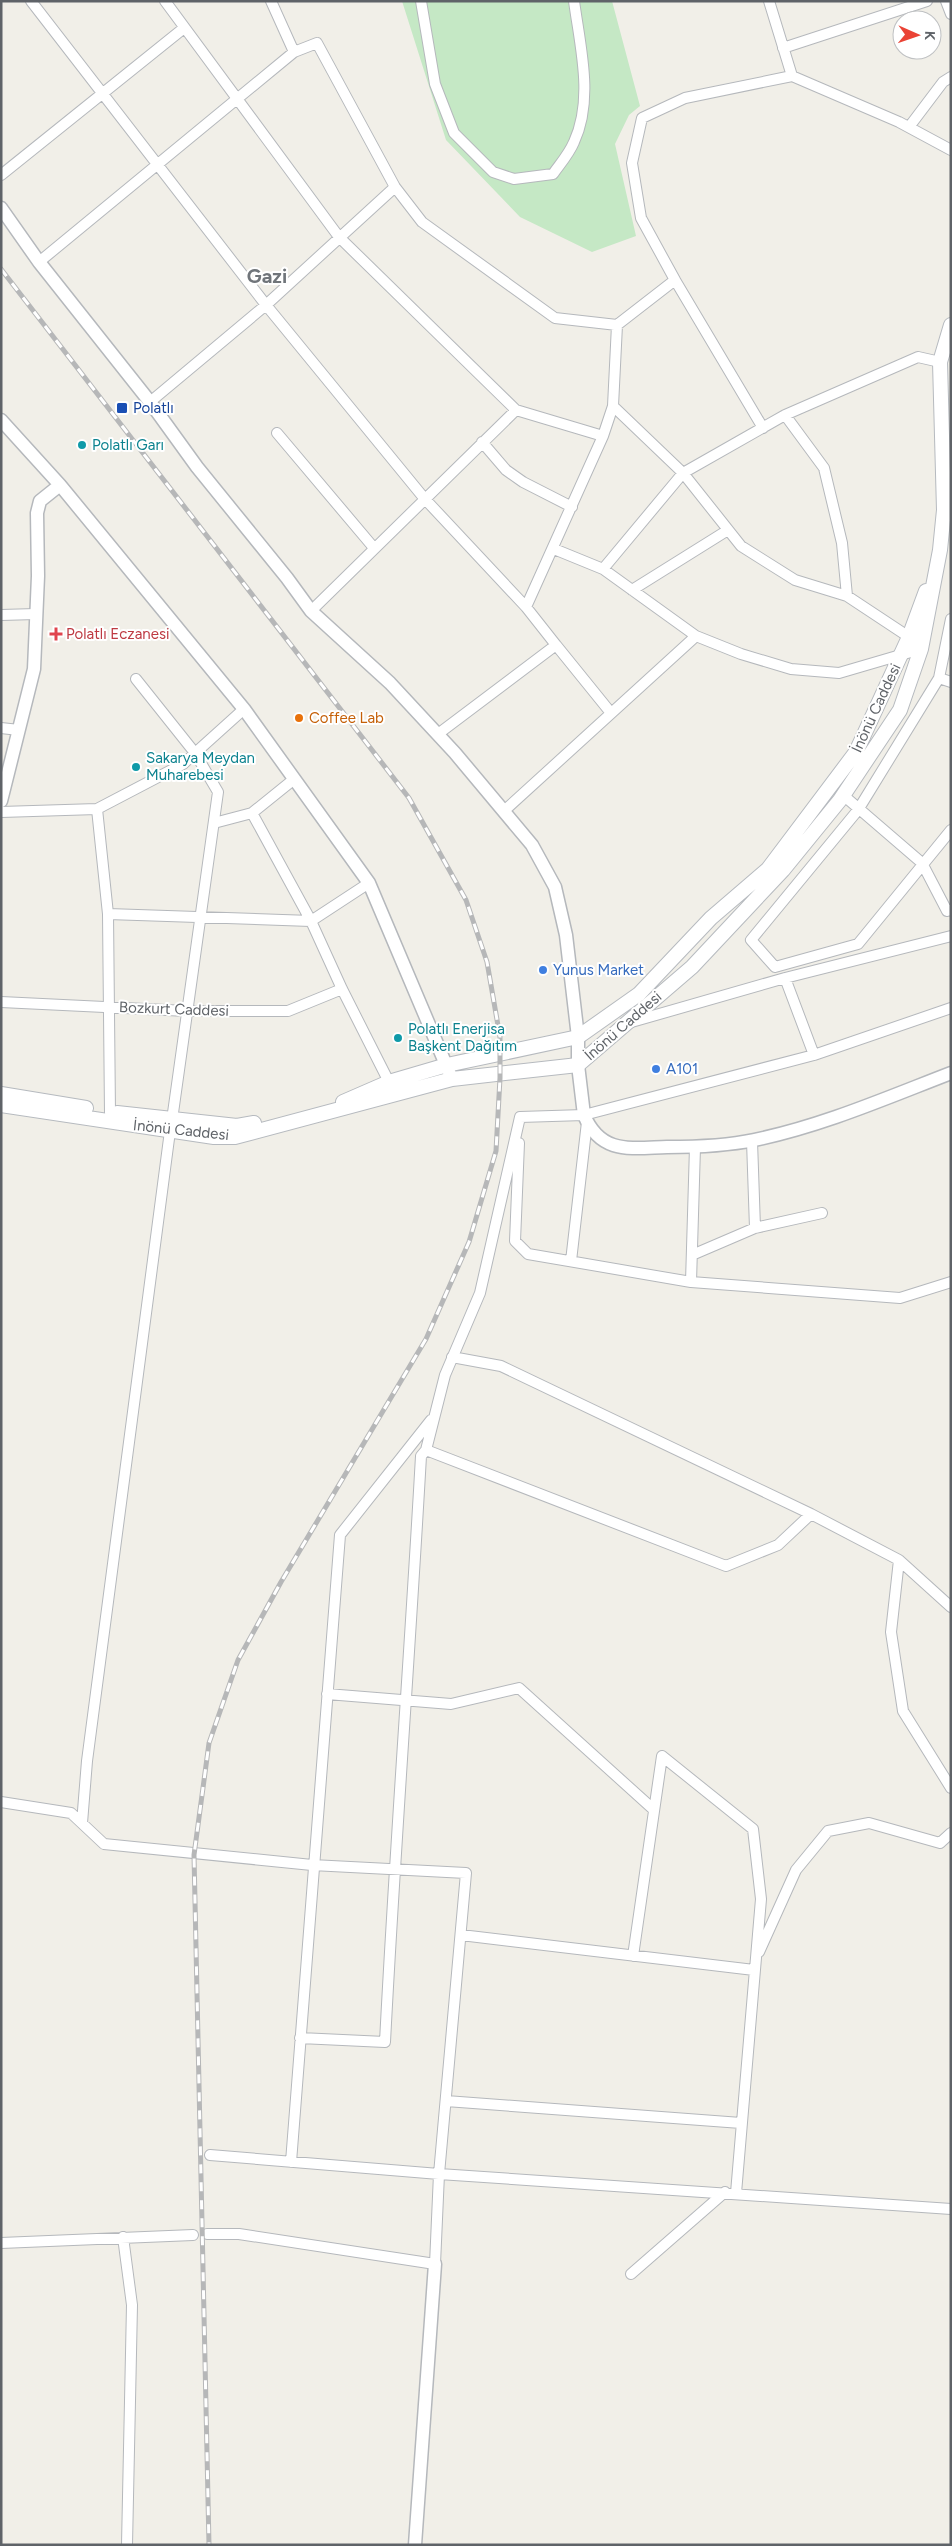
<svg xmlns="http://www.w3.org/2000/svg" width="952" height="2546" viewBox="0 0 952 2546" font-family="Figtree,sans-serif">
	<rect width="100%" height="100%" fill="#f1efe8"/>
	<path fill="#c5e8c5" d="M 402,1 L 612,1 L 640,106 L 629,115 L 615,144 L 636,236 L 592,252 L 520,217 L 446,140 Z"/>
	<g fill="none" stroke-linecap="round" stroke-linejoin="round">
		<defs>
			<path id="minor" d="M 31,1 L 266,305 L 424,498 L 526,607
				M 165,1 L 339,237 L 516,410 L 603,436
				M 271,1 L 294,52 L 317,43 L 395,187 L 422,222 L 555,318 L 617,325
				M 421,1 L 435,84 L 454,133 L 493,172 L 514,179 L 553,174 C 560,164 569,154 574,142 C 594,99 580,46 574,1
				M 769,1 L 792,76
				M 946,1 L 951,14
				M 783,48 L 927,1
				M 909,127 L 943,82 L 951,77
				M 1,175 L 184,28
				M 39,262 L 294,52
				M 675,280 L 763,428
				M 150,402 L 266,305 L 395,187
				M 785,415 L 824,468 L 842,543 L 847,596
				M 277,433 L 374,548
				M 482,442 L 506,470 L 523,482 L 572,507
				M 554,549 L 603,569 L 696,636 L 741,654 L 791,669 L 839,673 L 921,649 L 909,637 L 847,596 L 795,580 L 741,546 L 683,473 L 613,406
				M 603,569 L 683,473 L 785,415 L 918,357 L 940,362
				M 632,590 L 728,530
				M 311,611 L 516,410
				M 1,615 L 36,614
				M 951,619 L 939,678 L 858,810 L 751,940 L 775,967 L 858,944 L 951,830
				M 556,645 L 611,713
				M 939,678 L 951,682
				M 136,679 L 195,753 L 218,792 L 172,1120
				M 1,728 L 19,730
				M 438,734 L 556,645 L 526,607 L 603,436 L 613,406 L 617,325 L 675,280 L 641,218 L 632,163 L 642,118 L 685,98 L 792,76 L 899,122 L 951,150
				M 843,795 L 922,863 L 947,911 L 951,910
				M 97,809 L 108,914 L 110,1113
				M 504,811 L 696,636
				M 1,812 L 97,809 L 183,764 L 244,709
				M 252,813 L 311,921 L 342,989 L 389,1082
				M 214,823 L 252,813 L 293,780
				M 108,914 L 311,921 L 369,883
				M 785,978 L 814,1055
				M 1,1002 L 187,1011 L 288,1011 L 342,989
				M 628,1023 L 785,978 L 951,936
				M 752,1141 L 755,1228
				M 519,1143 L 515,1241 L 528,1254 L 691,1282 L 900,1298 L 951,1282
				M 692,1255 L 755,1228 L 822,1213
				M 571,1261 L 587,1122
				M 691,1282 L 695,1147
				M 452,1357 L 501,1366 L 811,1514 L 899,1560 L 891,1632 L 903,1711 L 951,1788
				M 426,1450 L 726,1566 L 778,1545 L 811,1514
				M 899,1560 L 951,1607
				M 327,1694 L 451,1704 L 519,1688 L 653,1809
				M 1,1802 L 71,1813 L 104,1844 L 312,1865 L 466,1873 L 439,2174 L 435,2264 L 239,2234 L 207,2234
				M 82,1823 L 87,1761 L 170,1131
				M 461,1935 L 754,1970
				M 759,1952 L 796,1870 L 828,1831 L 869,1823 L 940,1843 L 951,1833
				M 633,1956 L 662,1756 L 753,1829 L 761,1899 L 736,2193
				M 300,2038 L 385,2042 C 395,1847 410,1652 421,1456 L 426,1450 L 445,1375 L 480,1293 L 520,1117 L 584,1115 L 814,1055 L 951,1008
				M 446,2101 L 741,2123
				M 210,2155 L 439,2174 L 951,2209
				M 291,2162 L 340,1535 L 431,1420
				M 123,2237 L 132,2305 L 127,2545
				M 1,2243 L 193,2235
				M 631,2274 L 725,2192"/>
			<path id="tertiary" d="M 1,208 L 39,262 L 150,402 L 197,467 L 287,578 L 311,611 L 390,683 L 455,753 L 532,845 L 555,887 L 566,935 L 578,1037 L 578,1065 L 584,1115 C 601,1155 631,1148 667,1147 C 696,1147 726,1146 754,1140 C 822,1126 886,1098 951,1073
				M 1,420 L 60,485 L 244,709 L 369,883 L 452,1079
				M 1,801 L 34,669 L 38,576 L 37,513 L 40,501 L 60,485
				M 415,2545 L 435,2264"/>
			<path id="secondary" d="M 1,1094 L 86,1108
				M 343,1102 L 389,1082 L 447,1065 L 578,1037 L 639,994 L 711,918 L 768,869 L 856,752 L 909,637 L 926,591
				M 1,1105 L 214,1137 L 235,1137 L 452,1079 L 578,1065 L 692,967 L 783,870 L 840,800 L 900,710 L 921,649 L 940,550 L 944,510 L 940,362 L 951,325
				M 117,1113 L 237,1126 L 254,1123"/>
		</defs>
		<use href="#minor" stroke="#b5b8bc" stroke-width="12"/>
		<use href="#tertiary" stroke="#b5b8bc" stroke-width="15"/>
		<use href="#secondary" stroke="#b6babf" stroke-width="16"/>
		<use href="#minor" stroke="#fff" stroke-width="10"/>
		<use href="#tertiary" stroke="#fff" stroke-width="12"/>
		<use href="#secondary" stroke="#fff" stroke-width="14"/>
		<defs>
			<path id="rail" d="M 1,269 L 409,798 L 466,900 L 487,962 L 500,1037 L 500,1078 L 496,1151 L 469,1242 L 426,1339 L 281,1582 L 238,1660 L 209,1743 L 194,1855 L 209,2545"/>
		</defs>
		<use href="#rail" stroke="#b6b7b8" stroke-width="5"/>
		<use href="#rail" stroke="#fff" stroke-width="3" stroke-dasharray="9" stroke-linecap="butt"/>
	</g>
	<rect fill="#1a4fb4" stroke="#fff" stroke-width="2" x="116" y="402" width="12" height="12" rx="2.5"/>
	<g fill="#0f9aa8" stroke="#fff" stroke-width="2">
		<circle cx="82" cy="445" r="5"/>
		<circle cx="136" cy="767" r="5"/>
		<circle cx="398" cy="1038" r="5"/>
	</g>
	<path fill="#e0444e" stroke="#fff" stroke-width="2" d="M53.5 626.5h5v5h5v5h-5v5h-5v-5h-5v-5h5z"/>
	<circle fill="#e8710a" stroke="#fff" stroke-width="2" cx="299" cy="718" r="5"/>
	<g fill="#3f7fe0" stroke="#fff" stroke-width="2">
		<circle cx="543" cy="970" r="5"/>
		<circle cx="656" cy="1069" r="5"/>
	</g>
	<g text-anchor="middle" dominant-baseline="central" stroke-width="4" stroke-linejoin="round" paint-order="stroke">
		<g font-size="15" fill="#164399" stroke="#fff" text-anchor="start">
			<text x="133" y="408">Polatlı</text>
		</g>
		<g font-size="15" fill="#0d838f" stroke="#fff" text-anchor="start">
			<text x="92" y="445">Polatlı Garı</text>
			<text x="146" y="758">Sakarya Meydan<tspan x="146" dy="17">Muharebesi</tspan></text>
			<text x="408" y="1029">Polatlı Enerjisa<tspan x="408" dy="17">Başkent Dağıtım</tspan></text>
		</g>
		<g font-size="15" fill="#be3a42" stroke="#fff" text-anchor="start">
			<text x="66" y="634">Polatlı Eczanesi</text>
		</g>
		<g font-size="15" fill="#5f6368" stroke="#fff">
			<text transform="translate(876 708) rotate(-65)">İnönü Caddesi</text>
			<text transform="translate(174 1009) rotate(2)">Bozkurt Caddesi</text>
			<text transform="translate(623 1026) rotate(-41)">İnönü Caddesi</text>
			<text transform="translate(181 1130) rotate(6)">İnönü Caddesi</text>
		</g>
		<g font-size="15" fill="#c56008" stroke="#fff" text-anchor="start">
			<text x="309" y="718">Coffee Lab</text>
		</g>
		<g font-size="15" fill="#366cbe" stroke="#fff" text-anchor="start">
			<text x="553" y="970">Yunus Market</text>
			<text x="666" y="1069">A101</text>
		</g>
		<g font-size="20" font-weight="bold" fill="#70757a" stroke="#fff">
			<text x="267" y="276">Gazi</text>
		</g>
	</g>
	<rect width="952" height="2546" fill="none" stroke="#5f6368" stroke-width="5"/>
	<g transform="translate(917 35) rotate(92)"><circle r="24" fill="#ffffff" stroke="#bfc1c3"/>
	<path d="M0-4L9 19L0 12L-9 19Z" fill="#ea4335"/>
	<text y="-8" font-size="14" font-weight="bold" text-anchor="middle" fill="#5f6368">K</text>
	</g>
</svg>
